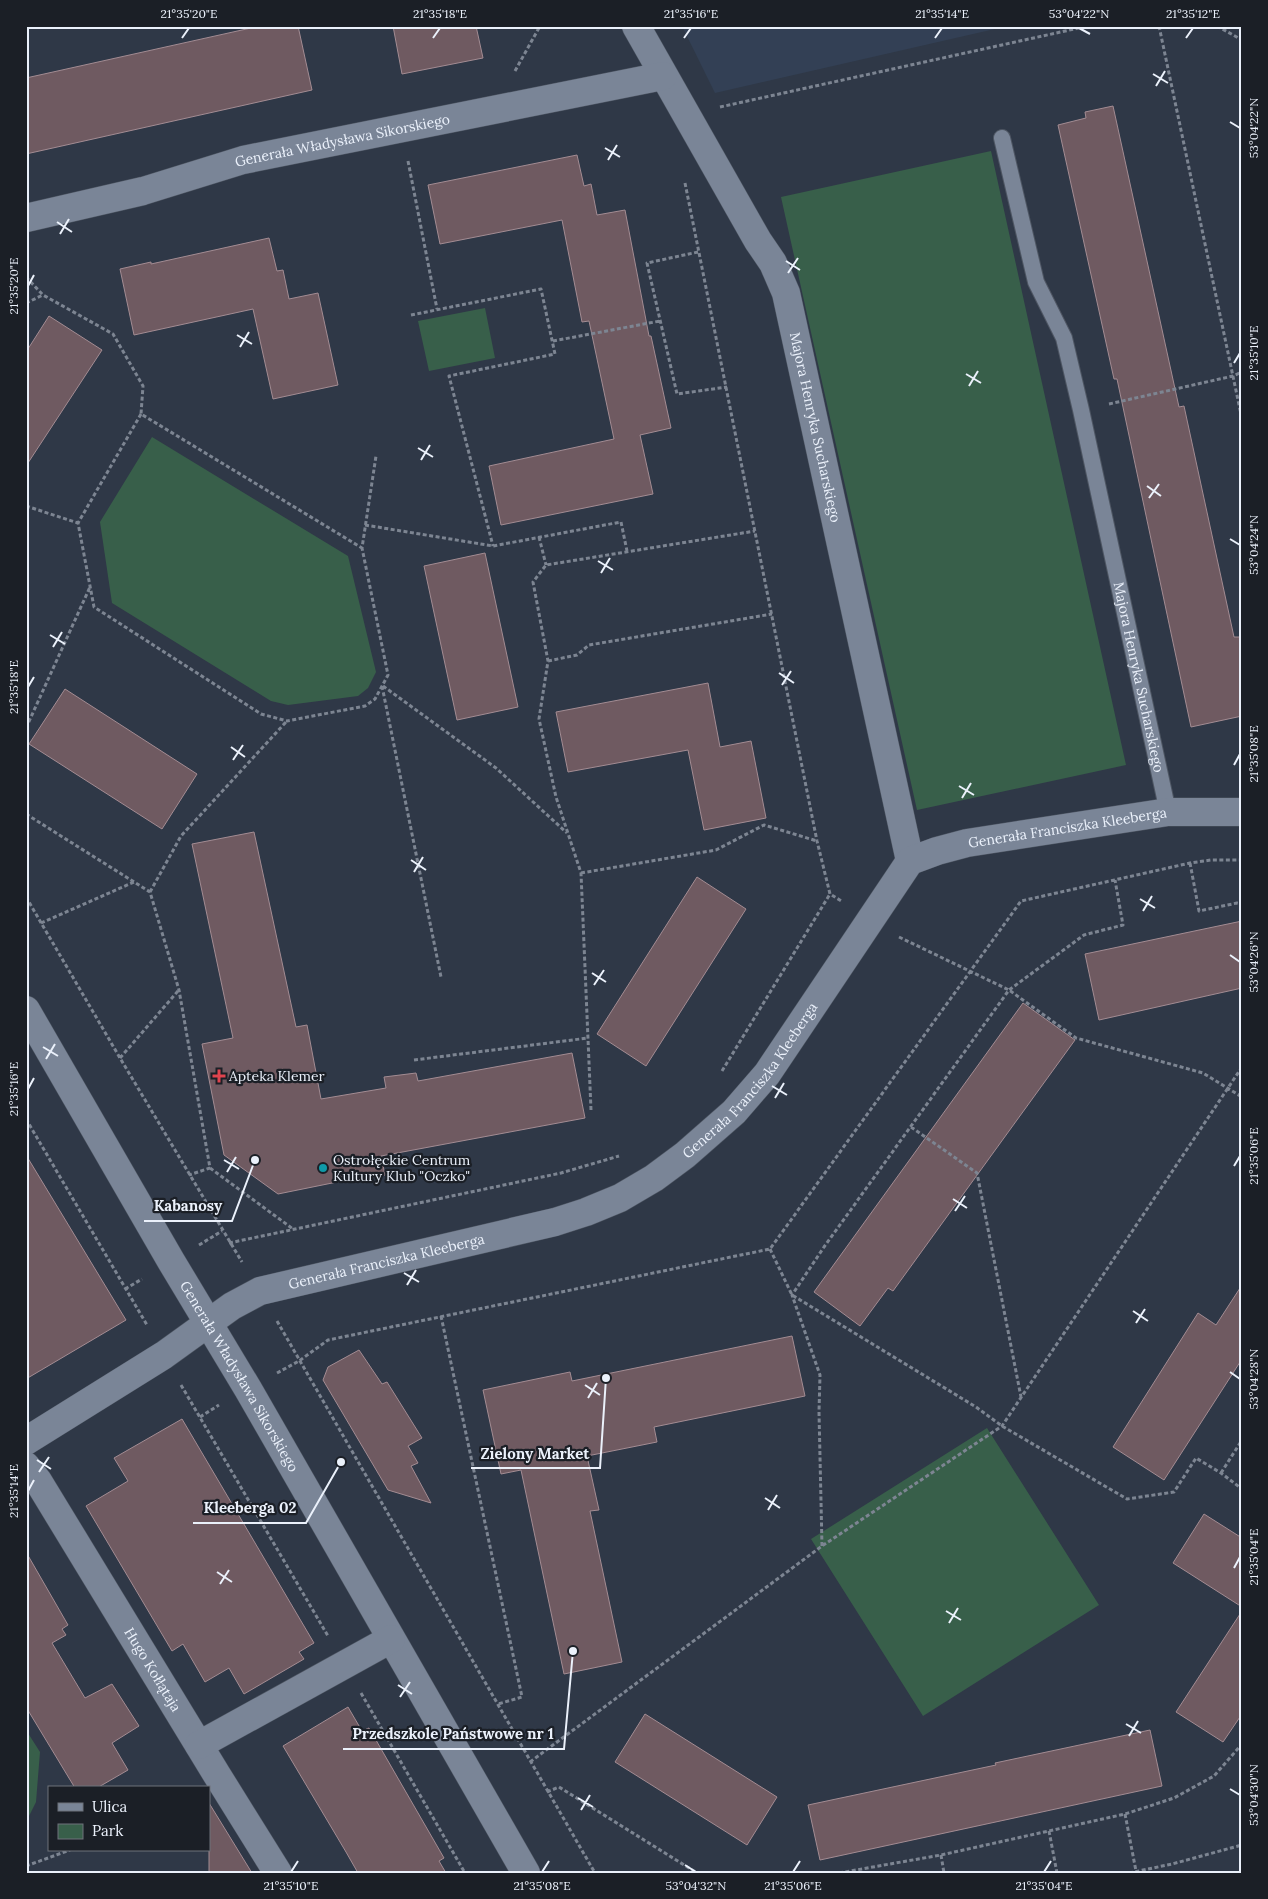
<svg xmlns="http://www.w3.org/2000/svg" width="1268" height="1899" viewBox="0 0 1268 1899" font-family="Lora,serif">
	<rect width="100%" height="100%" fill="#2f3847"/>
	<path fill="#334055" d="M 682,26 L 1008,26 L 715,93 Z"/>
	<path fill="#385f4a" d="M 991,151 L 1126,765 L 917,810 L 781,197 Z
		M 485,308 L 495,358 L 429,371 L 418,321 Z
		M 152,437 L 348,556 L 376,672 L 368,688 L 358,696 L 288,705 L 271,701 L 112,603 L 100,522 Z
		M 987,1428 L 1099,1605 L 923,1716 L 811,1539 Z
		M 26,1730 L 40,1752 L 36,1802 L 26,1822 Z"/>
	<path fill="#6f5a61" stroke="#a38c93" d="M 260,26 L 298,26 L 312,90 L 26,154 L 26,78 Z
		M 393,26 L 476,26 L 483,58 L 402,74 Z
		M 1113,106 L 1179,407 L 1184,406 L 1234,637 L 1242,637 L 1242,716 L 1191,727 L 1117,379 L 1114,379 L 1058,125 L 1086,118 L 1085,112 Z
		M 577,155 L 584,186 L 591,184 L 597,215 L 625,210 L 649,336 L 651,336 L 671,428 L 640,435 L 653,494 L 501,525 L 489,466 L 614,439 L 589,321 L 582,322 L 562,220 L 440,244 L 428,185 Z
		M 269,238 L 277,271 L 283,270 L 289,299 L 318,293 L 338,385 L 273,399 L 253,309 L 134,335 L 120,269 L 151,262 L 151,264 Z
		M 49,316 L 102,350 L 26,466 L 26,352 Z
		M 485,553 L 518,707 L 457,720 L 424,566 Z
		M 708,683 L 720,747 L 751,741 L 766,818 L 704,830 L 688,750 L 568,772 L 556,712 Z
		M 65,689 L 197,774 L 162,829 L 29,744 Z
		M 254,832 L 296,1027 L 307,1025 L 321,1099 L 386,1088 L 384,1077 L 416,1073 L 418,1081 L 572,1053 L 585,1118 L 381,1156 L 385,1175 L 347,1182 L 347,1180 L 278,1194 L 224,1155 L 202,1044 L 233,1038 L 192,844 Z
		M 697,877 L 746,909 L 646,1066 L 597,1034 Z
		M 1242,921 L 1242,988 L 1099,1020 L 1085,954 Z
		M 1023,1003 L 1075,1040 L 893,1291 L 888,1288 L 860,1326 L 814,1292 Z
		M 26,1155 L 126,1320 L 26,1379 Z
		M 1242,1285 L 1242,1359 L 1164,1480 L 1113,1447 L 1198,1313 L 1216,1325 Z
		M 792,1336 L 805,1396 L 654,1427 L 657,1442 L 587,1456 L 599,1510 L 590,1511 L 622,1662 L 564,1674 L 521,1470 L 501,1474 L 483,1390 L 570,1372 L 572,1381 Z
		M 359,1350 L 382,1384 L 387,1382 L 422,1438 L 408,1446 L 418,1463 L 411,1466 L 431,1503 L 388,1490 L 323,1380 L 328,1367 Z
		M 182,1419 L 314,1643 L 299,1652 L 304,1659 L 244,1694 L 229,1668 L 205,1682 L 183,1644 L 172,1651 L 86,1506 L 128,1481 L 114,1458 Z
		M 1204,1514 L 1242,1538 L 1242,1607 L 1173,1563 Z
		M 26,1552 L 68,1625 L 62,1629 L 66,1635 L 52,1643 L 85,1698 L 112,1684 L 139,1726 L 112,1743 L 128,1770 L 97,1788 L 75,1788 L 26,1707 Z
		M 1242,1611 L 1242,1714 L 1223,1742 L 1176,1712 Z
		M 348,1707 L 362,1731 L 369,1728 L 444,1858 L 439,1861 L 446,1873 L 358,1873 L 346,1852 L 283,1746 Z
		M 645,1714 L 777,1797 L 747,1845 L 615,1762 Z
		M 1150,1730 L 1162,1786 L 820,1860 L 808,1805 L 996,1765 L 995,1763 Z
		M 209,1803 L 252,1873 L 209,1873 Z"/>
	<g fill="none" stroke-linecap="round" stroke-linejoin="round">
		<defs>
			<g id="service">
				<path id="s1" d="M 1002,138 L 1036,282 L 1064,338 L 1081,410 L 1168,812"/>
			</g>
			<g id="minor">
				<path id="s2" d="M 636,26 L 758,241 L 773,263 L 786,293 L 910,861"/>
				<path id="s3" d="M 26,218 L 143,191 L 243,160 L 663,76"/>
				<path id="s4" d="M 26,1010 L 171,1261 L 248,1389 L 526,1873"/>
				<path id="s5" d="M 26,1441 L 164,1355 L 232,1306 L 260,1291 L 555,1222 L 586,1212 L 620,1198 L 654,1178 L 685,1155 L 734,1112 L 767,1074 L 910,861 L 937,851 L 967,843 L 1168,812 L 1242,812"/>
				<path id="s6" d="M 26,1466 L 38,1481 L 217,1775 L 278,1873"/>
				<path d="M 199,1745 L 391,1639"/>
			</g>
		</defs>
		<use href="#service" stroke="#4e5663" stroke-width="18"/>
		<use href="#minor" stroke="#4e5663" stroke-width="29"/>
		<path stroke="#7d8592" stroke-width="3" stroke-dasharray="4 2.5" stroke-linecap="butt" d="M 1159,26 L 1242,419
			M 1217,26 L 1242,40
			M 515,71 L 540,26
			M 720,107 L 1088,26
			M 408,161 L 437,309
			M 685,183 L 817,841 L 830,894 L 843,902
			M 698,252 L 647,263 L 677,394 L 727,387
			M 26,277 L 43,295 L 113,334 L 143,386 L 141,414 L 362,548
			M 26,303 L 43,295
			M 411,315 L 541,289 L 555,354 L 449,376 L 493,546
			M 553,341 L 660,321
			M 1109,404 L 1233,376 L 1242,372
			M 141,414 L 78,523 L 94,607 L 261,714 L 287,721 L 365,706 L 375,699 L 388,675 L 362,548 L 376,456
			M 26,506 L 78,523
			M 365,525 L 493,546 L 621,522 L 627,551
			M 539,537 L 546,565
			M 548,661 L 577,655 L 589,645 L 772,614
			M 382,686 L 441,977
			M 383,686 L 496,768 L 567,833
			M 26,728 L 90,587
			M 26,814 L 150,892 L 179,990 L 210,1168 L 189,1175
			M 1190,863 L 1199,911 L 1237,903 L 1242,904
			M 581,873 L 716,850 L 764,825 L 817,841
			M 150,892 L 181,836 L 286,722
			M 26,897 L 120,1058 L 242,1262
			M 41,923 L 134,882
			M 899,937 L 1009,990 L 1076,1038 L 1203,1073 L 1242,1097
			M 120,1058 L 178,991
			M 414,1060 L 588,1038
			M 722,1071 L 830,894
			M 591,1110 L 581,873 L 556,797 L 539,719 L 548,661 L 533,582 L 546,565 L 755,531
			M 26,1119 L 147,1325
			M 911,1127 L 977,1173 L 1021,1397
			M 210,1168 L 293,1229
			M 229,1243 L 561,1173 L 619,1156
			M 199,1245 L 222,1231
			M 770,1249 L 792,1295 L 976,1407 L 1002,1426 L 1127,1499 L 1174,1492 L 1196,1458 L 1221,1473 L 1242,1489
			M 125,1289 L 142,1279
			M 441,1316 L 522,1697 L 498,1704
			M 277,1321 L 595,1873
			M 277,1373 L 299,1361 L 328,1340 L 770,1249 L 1021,901 L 1190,863 L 1211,860 L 1242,860
			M 181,1385 L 328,1636
			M 200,1417 L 219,1405
			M 1221,1473 L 1242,1440
			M 822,1546 L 819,1412 L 820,1375 L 792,1295 L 824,1247 L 1009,990 L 1084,935 L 1123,925 L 1115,880
			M 361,1693 L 465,1873
			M 530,1762 L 822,1546 L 1002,1426 L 1242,1067
			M 547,1792 L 559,1787 L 697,1873
			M 1125,1814 L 1136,1871
			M 1049,1831 L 1057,1873
			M 941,1855 L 944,1873
			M 26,1866 L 70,1850
			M 839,1873 L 941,1855 L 1125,1814 L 1174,1798 L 1214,1776 L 1242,1744
			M 1129,1873 L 1172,1864 L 1242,1845"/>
		<use href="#service" stroke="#7a8597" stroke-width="16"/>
		<use href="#minor" stroke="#7a8597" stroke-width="28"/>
	</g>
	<path fill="none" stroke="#ebf1fb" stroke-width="2" d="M 1079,28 L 1090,34M 182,38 L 189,28M 433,38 L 440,28M 684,38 L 691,28M 935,38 L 942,28M 1186,38 L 1193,28M 1153,74 L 1168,83M 1156,86 L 1165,71M 1230,122 L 1240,128M 605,148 L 620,157M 608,160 L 617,145M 57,222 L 72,232M 60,234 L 69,219M 786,261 L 800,270M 788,273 L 798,258M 28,286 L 34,275M 237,335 L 252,344M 240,347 L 249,332M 1234,363 L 1240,353M 966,374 L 981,383M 969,386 L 978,371M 418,448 L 433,457M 421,460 L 430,445M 1147,486 L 1161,496M 1149,498 L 1159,484M 1230,539 L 1240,545M 598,561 L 613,570M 601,573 L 610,558M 50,635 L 65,644M 53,647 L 62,632M 779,673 L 794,683M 782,685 L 791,671M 28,687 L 34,677M 231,747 L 245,757M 233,760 L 243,745M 1234,765 L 1240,754M 959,786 L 974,795M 962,798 L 971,783M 411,860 L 426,870M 414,872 L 423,857M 1140,899 L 1155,908M 1143,911 L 1152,896M 1230,955 L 1240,962M 592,973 L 606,982M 594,985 L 604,970M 43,1047 L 58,1056M 46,1059 L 55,1044M 772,1086 L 787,1095M 28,1089 L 34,1078M 775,1098 L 784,1083M 224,1160 L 239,1169M 1234,1166 L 1240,1156M 227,1172 L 236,1157M 953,1199 L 967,1208M 955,1211 L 965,1196M 404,1273 L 419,1282M 407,1285 L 416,1270M 1133,1311 L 1148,1321M 1136,1323 L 1145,1309M 1230,1372 L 1240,1379M 585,1385 L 600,1395M 588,1398 L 597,1383M 37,1460 L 51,1469M 39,1472 L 49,1457M 28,1491 L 34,1480M 765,1498 L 780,1508M 768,1510 L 777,1495M 1234,1568 L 1240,1557M 217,1572 L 232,1582M 220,1584 L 229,1570M 946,1611 L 961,1620M 949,1623 L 958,1608M 398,1685 L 412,1694M 400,1697 L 410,1682M 1126,1724 L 1141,1733M 1129,1736 L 1138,1721M 1230,1789 L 1240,1795M 578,1798 L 593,1807M 581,1810 L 590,1795M 685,1865 L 696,1872M 291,1872 L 298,1861M 542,1872 L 549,1861M 793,1872 L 800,1861M 1044,1872 L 1051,1861"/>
	<path fill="#e0444e" stroke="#1b1f26" stroke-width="2" d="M216.5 1068.5h5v5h5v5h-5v5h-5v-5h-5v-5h5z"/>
	<circle fill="#0f9aa8" stroke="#1b1f26" stroke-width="2" cx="323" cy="1168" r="5"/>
	<g text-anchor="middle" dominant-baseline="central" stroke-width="4.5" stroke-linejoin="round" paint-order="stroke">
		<g font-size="14" fill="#ebf1fb" stroke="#1b1f26">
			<text stroke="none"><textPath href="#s3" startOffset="326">Generała Władysława Sikorskiego</textPath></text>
			<text stroke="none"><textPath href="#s2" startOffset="444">Majora Henryka Sucharskiego</textPath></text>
			<text stroke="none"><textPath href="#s1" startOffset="558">Majora Henryka Sucharskiego</textPath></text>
			<text stroke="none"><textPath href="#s5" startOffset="1262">Generała Franciszka Kleeberga</textPath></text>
			<text stroke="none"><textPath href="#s5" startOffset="828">Generała Franciszka Kleeberga</textPath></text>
			<text stroke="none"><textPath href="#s5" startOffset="408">Generała Franciszka Kleeberga</textPath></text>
			<text stroke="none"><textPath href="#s4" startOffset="424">Generała Władysława Sikorskiego</textPath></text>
			<text stroke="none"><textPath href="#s6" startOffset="240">Hugo Kołłątaja</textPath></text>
		</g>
		<g font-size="14" fill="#ebf1fb" stroke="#1b1f26" text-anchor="start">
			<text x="229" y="1076">Apteka Klemer</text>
			<text x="333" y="1160">Ostrołęckie Centrum<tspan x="333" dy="16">Kultury Klub "Oczko"</tspan></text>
		</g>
	</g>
	<path fill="none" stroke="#ebf1fb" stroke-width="2" d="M255 1160L232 1221H144M606 1378L600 1468H471M341 1462L306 1523H193M573 1651L564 1749H343"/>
	<g fill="#ebf1fb" stroke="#1b1f26" stroke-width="2">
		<circle cx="255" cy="1160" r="5"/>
		<circle cx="606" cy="1378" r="5"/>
		<circle cx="341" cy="1462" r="5"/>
		<circle cx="573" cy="1651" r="5"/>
	</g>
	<g font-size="15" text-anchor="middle" font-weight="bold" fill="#ebf1fb" stroke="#1b1f26" stroke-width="4.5" stroke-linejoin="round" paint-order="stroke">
		<text x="188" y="1211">Kabanosy</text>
		<text x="535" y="1459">Zielony Market</text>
		<text x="250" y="1513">Kleeberga 02</text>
		<text x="453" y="1739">Przedszkole Państwowe nr 1</text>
	</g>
	<rect width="1268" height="1899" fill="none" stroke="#1b1f26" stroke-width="55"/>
	<rect x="48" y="1786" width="162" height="65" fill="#1b1f26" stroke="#6e737b"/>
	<rect x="58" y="1803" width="25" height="8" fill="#7a8597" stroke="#6e737b"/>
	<text x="92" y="1812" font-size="15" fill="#ebf1fb">Ulica</text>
	<rect x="58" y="1824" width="25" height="15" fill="#385f4a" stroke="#6e737b"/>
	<text x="92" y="1836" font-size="15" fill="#ebf1fb">Park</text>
	<rect x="28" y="28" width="1212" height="1844" fill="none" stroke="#ebf1fb" stroke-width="2"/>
	<g font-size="12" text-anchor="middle" fill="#ebf1fb">
		<text x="189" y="18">21°35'20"E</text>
		<text x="440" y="18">21°35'18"E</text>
		<text x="691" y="18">21°35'16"E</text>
		<text x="942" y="18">21°35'14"E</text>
		<text x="1079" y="18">53°04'22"N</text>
		<text x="1193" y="18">21°35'12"E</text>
		<text transform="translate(1254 128) rotate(-90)" y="4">53°04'22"N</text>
		<text transform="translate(14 286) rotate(-90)" y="4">21°35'20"E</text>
		<text transform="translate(1254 353) rotate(-90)" y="4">21°35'10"E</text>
		<text transform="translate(1254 545) rotate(-90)" y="4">53°04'24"N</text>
		<text transform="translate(14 687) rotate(-90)" y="4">21°35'18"E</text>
		<text transform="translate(1254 754) rotate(-90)" y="4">21°35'08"E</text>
		<text transform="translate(1254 962) rotate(-90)" y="4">53°04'26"N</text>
		<text transform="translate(14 1089) rotate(-90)" y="4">21°35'16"E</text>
		<text transform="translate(1254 1156) rotate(-90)" y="4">21°35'06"E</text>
		<text transform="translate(1254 1379) rotate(-90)" y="4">53°04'28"N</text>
		<text transform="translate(14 1491) rotate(-90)" y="4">21°35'14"E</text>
		<text transform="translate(1254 1557) rotate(-90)" y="4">21°35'04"E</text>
		<text transform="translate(1254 1795) rotate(-90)" y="4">53°04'30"N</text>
		<text x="291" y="1890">21°35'10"E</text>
		<text x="542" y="1890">21°35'08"E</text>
		<text x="696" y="1890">53°04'32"N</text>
		<text x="793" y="1890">21°35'06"E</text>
		<text x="1044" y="1890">21°35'04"E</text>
	</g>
</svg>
